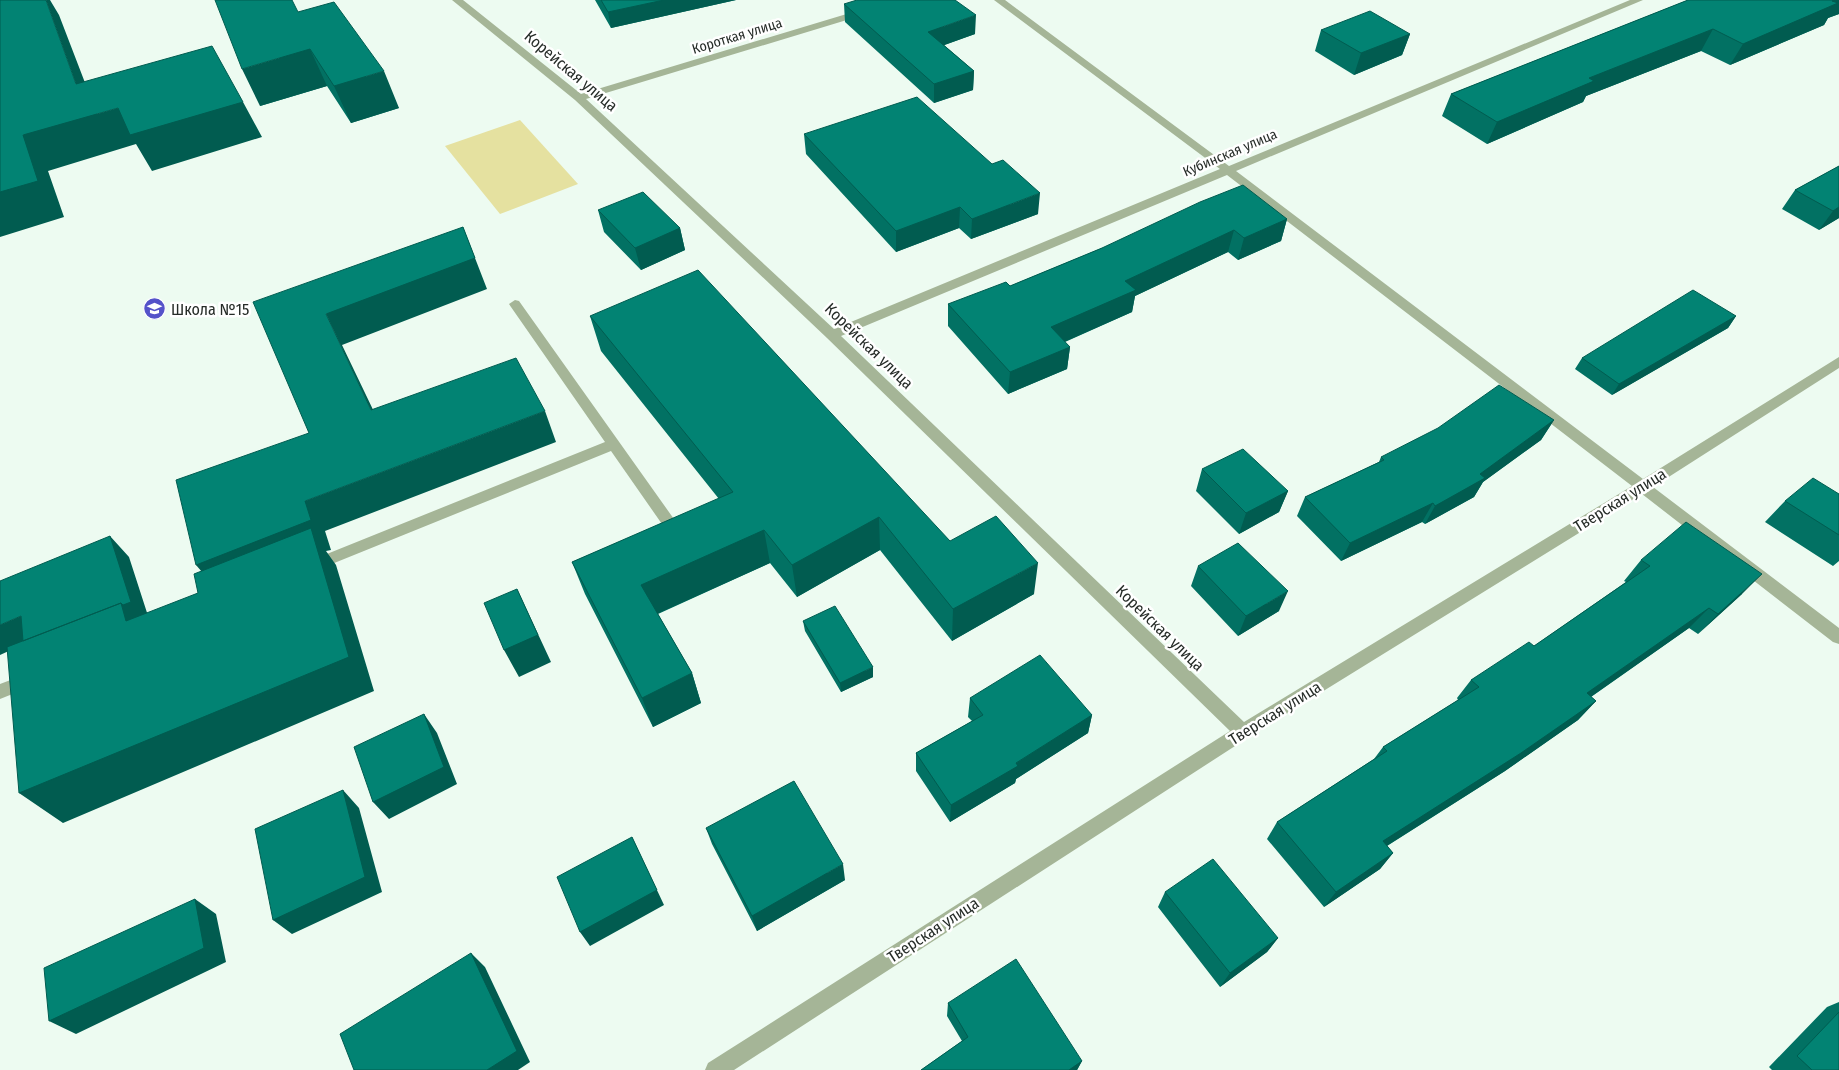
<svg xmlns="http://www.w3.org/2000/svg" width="1839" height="1070" viewBox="0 0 1839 1070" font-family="'Fira Sans Condensed',sans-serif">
	<rect width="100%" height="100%" fill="#edfbf1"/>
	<path fill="#e5e1a0" d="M 520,120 L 578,184 L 500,214 L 445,146 Z"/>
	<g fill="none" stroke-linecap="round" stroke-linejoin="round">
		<path fill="#a5b597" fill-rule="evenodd" d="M 452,0 L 463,0 L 581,94 L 893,0 L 908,0 L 906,2 L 586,99 L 834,329 L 1220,169 L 994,0 L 1005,0 L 1229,166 L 1630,0 L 1643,0 L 1236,171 L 1643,479 L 1839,357 L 1839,368 L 1653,487 L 1839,628 L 1839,644 L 1833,642 L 1642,494 L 1249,737 L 734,1070 L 705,1070 L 708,1063 L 1230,731 L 827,338 L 575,100 ZM 1227,175 L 1632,486 L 1244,722 L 841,336 Z
			M 515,300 L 519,301 L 681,529 L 683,533 L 681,537 L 676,539 L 671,537 L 611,451 L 317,570 L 312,572 L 307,570 L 304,566 L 307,562 L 605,442 L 511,307 L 509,304 Z
			M 29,673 L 35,675 L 37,680 L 35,685 L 0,699 L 0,684 Z"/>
	</g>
	<path fill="#027163" d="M 595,0 L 736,0 L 611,28 Z
		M 1688,0 L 1839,0 L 1839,14 L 1828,18 L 1824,25 L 1730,65 L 1701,51 L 1586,96 L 1583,102 L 1487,144 L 1442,116 L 1451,94 Z
		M 844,4 L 975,34 L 944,45 L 974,71 L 973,90 L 934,103 L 845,22 Z
		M 298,12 L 399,108 L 351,123 L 327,86 L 260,106 Z
		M 1321,30 L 1410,34 L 1402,55 L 1354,75 L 1315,51 Z
		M 804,134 L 1038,214 L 971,239 L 959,228 L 896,252 L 806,154 Z
		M 1839,166 L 1839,218 L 1819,230 L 1782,209 L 1795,190 Z
		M 598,210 L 680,228 L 685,250 L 641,270 L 604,232 Z
		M 1287,219 L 1281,241 L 1238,260 L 1228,252 L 1135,296 L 1132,312 L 1065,342 L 1070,347 L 1067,369 L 1008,394 L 948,326 L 948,304 L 1010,286 L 1102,248 Z
		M 590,316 L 950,541 L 1034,594 L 952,641 L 880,550 L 797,597 L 770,563 L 658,614 L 692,673 L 701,703 L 653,727 L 585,594 L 572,562 L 719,499 L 601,351 Z
		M 1736,316 L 1728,328 L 1612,395 L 1575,369 L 1582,358 Z
		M 1554,420 L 1541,440 L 1483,482 L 1474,497 L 1425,524 L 1422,522 L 1341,561 L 1297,516 L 1305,497 L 1379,462 L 1381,457 Z
		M 1202,469 L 1288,491 L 1279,512 L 1239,534 L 1196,491 Z
		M 1839,494 L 1839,561 L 1833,566 L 1765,522 L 1785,501 Z
		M 1641,560 L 1742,594 L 1698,634 L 1689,628 L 1591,697 L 1596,701 L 1578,720 L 1505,771 L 1387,846 L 1393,853 L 1380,869 L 1324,907 L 1267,839 L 1277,822 L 1374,759 L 1383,747 L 1458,700 L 1457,698 L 1471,680 L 1534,646 L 1626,582 L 1624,581 Z
		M 1198,566 L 1279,611 L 1238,636 L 1191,586 Z
		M 803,621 L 873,677 L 841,692 L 805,631 Z
		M 970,698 L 1092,715 L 1088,733 L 1016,779 L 1015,783 L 950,822 L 916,771 L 916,753 L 972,721 L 968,717 Z
		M 706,828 L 845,880 L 757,931 L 712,844 Z
		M 1165,892 L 1278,938 L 1267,952 L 1220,987 L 1158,907 Z
		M 1839,1002 L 1839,1070 L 1772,1070 L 1769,1067 L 1827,1007 Z
		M 948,1003 L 1082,1061 L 1077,1070 L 921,1070 L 962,1041 L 947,1016 Z"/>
	<path fill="#015c50" d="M 46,0 L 50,0 L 59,15 L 97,114 L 118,108 L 243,102 L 262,137 L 152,171 L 136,144 L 48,171 L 64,217 L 0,237 L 0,192 L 23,135 L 76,84 Z
		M 664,0 L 736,0 L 611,28 L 608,12 Z
		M 1834,0 L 1839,0 L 1839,14 L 1828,18 L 1824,25 L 1730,65 L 1743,44 Z
		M 976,15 L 975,34 L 928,51 L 928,32 Z
		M 1713,29 L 1701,51 L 1586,96 L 1583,102 L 1487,144 L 1497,122 L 1589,78 Z
		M 1410,34 L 1402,55 L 1354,75 L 1361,53 Z
		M 310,49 L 327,86 L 260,106 L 242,69 Z
		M 384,71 L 399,108 L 351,123 L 334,86 Z
		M 974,71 L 973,90 L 934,103 L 934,84 Z
		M 1040,193 L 1038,214 L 971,239 L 972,219 Z
		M 960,207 L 959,228 L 896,252 L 896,231 Z
		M 1839,207 L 1839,218 L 1819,230 L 1833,211 Z
		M 1287,219 L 1281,241 L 1238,260 L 1244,238 Z
		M 463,227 L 487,289 L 342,345 L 388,441 L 371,410 L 326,314 Z
		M 680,228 L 685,250 L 641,270 L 635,248 Z
		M 1234,230 L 1228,252 L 1135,296 L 1132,312 L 1048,349 L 1051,327 L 1125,281 Z
		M 1736,316 L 1728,328 L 1612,395 L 1619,384 Z
		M 1070,347 L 1067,369 L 1008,394 L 1010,372 Z
		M 545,411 L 556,442 L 325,531 L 331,550 L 326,551 L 336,565 L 374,691 L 63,823 L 19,793 L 221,594 L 196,565 L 305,501 Z
		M 1554,420 L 1541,440 L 1483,482 L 1474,497 L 1425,524 L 1435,506 Z
		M 1288,491 L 1279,512 L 1239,534 L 1246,513 Z
		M 1433,503 L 1422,522 L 1341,561 L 1350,543 Z
		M 879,517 L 880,550 L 797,597 L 792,565 Z
		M 764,530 L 770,563 L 652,616 L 641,585 Z
		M 110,536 L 129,557 L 150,622 L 24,644 L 0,655 L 0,625 L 21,616 Z
		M 1038,563 L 1034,594 L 952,641 L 953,609 Z
		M 1762,574 L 1742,594 L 1698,634 L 1718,614 Z
		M 517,589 L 551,662 L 519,677 L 504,650 Z
		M 1288,591 L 1279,611 L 1238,636 L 1246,616 Z
		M 1709,608 L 1689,628 L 1569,712 L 1587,693 Z
		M 873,667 L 873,677 L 841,692 L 840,683 Z
		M 692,673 L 701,703 L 653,727 L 642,698 Z
		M 1596,701 L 1578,720 L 1505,771 L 1369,857 L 1383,841 Z
		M 424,714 L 437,733 L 457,784 L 389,819 L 373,802 Z
		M 1092,715 L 1088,733 L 1016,779 L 1015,783 L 950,822 L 951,805 Z
		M 343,790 L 359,808 L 382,892 L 292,934 L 273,920 Z
		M 632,837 L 664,905 L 590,946 L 580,932 Z
		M 1393,853 L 1380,869 L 1324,907 L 1336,892 Z
		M 843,864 L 845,880 L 757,931 L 752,916 Z
		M 195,899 L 216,914 L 226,962 L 76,1034 L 49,1021 Z
		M 1278,938 L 1267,952 L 1220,987 L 1230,973 Z
		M 471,953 L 485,967 L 530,1062 L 518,1070 L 487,1070 Z
		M 1082,1061 L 1077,1070 L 1069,1070 Z"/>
	<path fill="#028373" stroke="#015c50" d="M 0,0 L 46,0 L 76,84 L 212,46 L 243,102 L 130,135 L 118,108 L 23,135 L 38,181 L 0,192 Z
		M 215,0 L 292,0 L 298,12 L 334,2 L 384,71 L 334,86 L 310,49 L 242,69 Z
		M 601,0 L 664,0 L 608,12 Z
		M 857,0 L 955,0 L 976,15 L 928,32 L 974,71 L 934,84 L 844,4 Z
		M 1688,0 L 1834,0 L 1832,1 L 1838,3 L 1743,44 L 1713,29 L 1589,78 L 1594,81 L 1497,122 L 1451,94 Z
		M 1370,11 L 1410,34 L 1361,53 L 1321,30 Z
		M 917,97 L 992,164 L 1003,160 L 1040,193 L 972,219 L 960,207 L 896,231 L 804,134 Z
		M 1839,166 L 1839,207 L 1833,211 L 1795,190 Z
		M 1243,185 L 1287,219 L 1244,238 L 1234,230 L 1125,281 L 1136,290 L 1051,327 L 1070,347 L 1010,372 L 948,304 L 1006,282 L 1010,286 L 1102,248 L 1200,202 Z
		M 643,192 L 680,228 L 635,248 L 598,210 Z
		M 463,227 L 475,258 L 326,314 L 371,410 L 516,358 L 545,411 L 305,501 L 311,520 L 196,565 L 176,480 L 309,433 L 253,302 Z
		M 698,270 L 950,541 L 996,516 L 1038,563 L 953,609 L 879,517 L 792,565 L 764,530 L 641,585 L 692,673 L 642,698 L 572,562 L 733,492 L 590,316 Z
		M 1693,290 L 1736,316 L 1619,384 L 1582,358 Z
		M 1499,385 L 1554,420 L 1480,474 L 1485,478 L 1435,506 L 1433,503 L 1350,543 L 1305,497 L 1384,460 L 1381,457 L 1438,428 Z
		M 1243,449 L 1288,491 L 1246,513 L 1202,469 Z
		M 1813,478 L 1839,494 L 1839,535 L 1785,501 Z
		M 1686,522 L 1762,574 L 1718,614 L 1709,608 L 1587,693 L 1596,701 L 1521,753 L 1383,841 L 1393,853 L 1336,892 L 1277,822 L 1387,751 L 1383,747 L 1479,687 L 1471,680 L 1529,642 L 1534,646 L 1650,566 L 1641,560 Z
		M 311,528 L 349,657 L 19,793 L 7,647 L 121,603 L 126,621 L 198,593 L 194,574 Z
		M 110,536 L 131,602 L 123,605 L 121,603 L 23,641 L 21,616 L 0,625 L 0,581 Z
		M 1238,543 L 1288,591 L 1246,616 L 1198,566 Z
		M 517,589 L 538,635 L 504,650 L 484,603 Z
		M 835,606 L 873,667 L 840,683 L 803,621 Z
		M 1040,655 L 1092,715 L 1016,763 L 1018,766 L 951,805 L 916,753 L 983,715 L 970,698 Z
		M 424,714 L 444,767 L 373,802 L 354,747 Z
		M 794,781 L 843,864 L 752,916 L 706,828 Z
		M 343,790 L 365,877 L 273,920 L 255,829 Z
		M 632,837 L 657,890 L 580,932 L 557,877 Z
		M 1213,859 L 1278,938 L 1230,973 L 1165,892 Z
		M 195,899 L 204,948 L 49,1021 L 44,968 Z
		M 471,953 L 517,1051 L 487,1070 L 354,1070 L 340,1034 Z
		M 1016,959 L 1082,1061 L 1069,1070 L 921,1070 L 968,1037 L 948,1003 Z
		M 1839,1012 L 1839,1070 L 1812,1070 L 1797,1056 Z"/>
	<defs>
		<symbol id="school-disc" viewBox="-11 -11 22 22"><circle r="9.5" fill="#5452c9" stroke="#fff"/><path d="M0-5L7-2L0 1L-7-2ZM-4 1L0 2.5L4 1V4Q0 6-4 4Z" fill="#fff"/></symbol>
	</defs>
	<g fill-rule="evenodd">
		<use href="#school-disc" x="142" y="296" width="25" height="25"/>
	</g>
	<g text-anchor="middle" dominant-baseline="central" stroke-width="5" stroke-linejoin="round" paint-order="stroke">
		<g font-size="14" fill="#262c28" stroke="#fff">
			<text transform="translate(737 36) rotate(-17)">Короткая улица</text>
			<text transform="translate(1230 153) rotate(-23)">Кубинская улица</text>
		</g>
		<g font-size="16" fill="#262c28" stroke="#fff">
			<text transform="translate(571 71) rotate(40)">Корейская улица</text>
			<text transform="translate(869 346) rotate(44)">Корейская улица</text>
			<text transform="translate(1620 500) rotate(-32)">Тверская улица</text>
			<text transform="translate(1160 628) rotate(44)">Корейская улица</text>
			<text transform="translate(1275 713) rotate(-32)">Тверская улица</text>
			<text transform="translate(933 930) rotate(-33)">Тверская улица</text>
		</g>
		<g font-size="16" fill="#262c28" stroke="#fff" text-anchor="start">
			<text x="171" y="309">Школа №15</text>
		</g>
	</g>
</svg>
